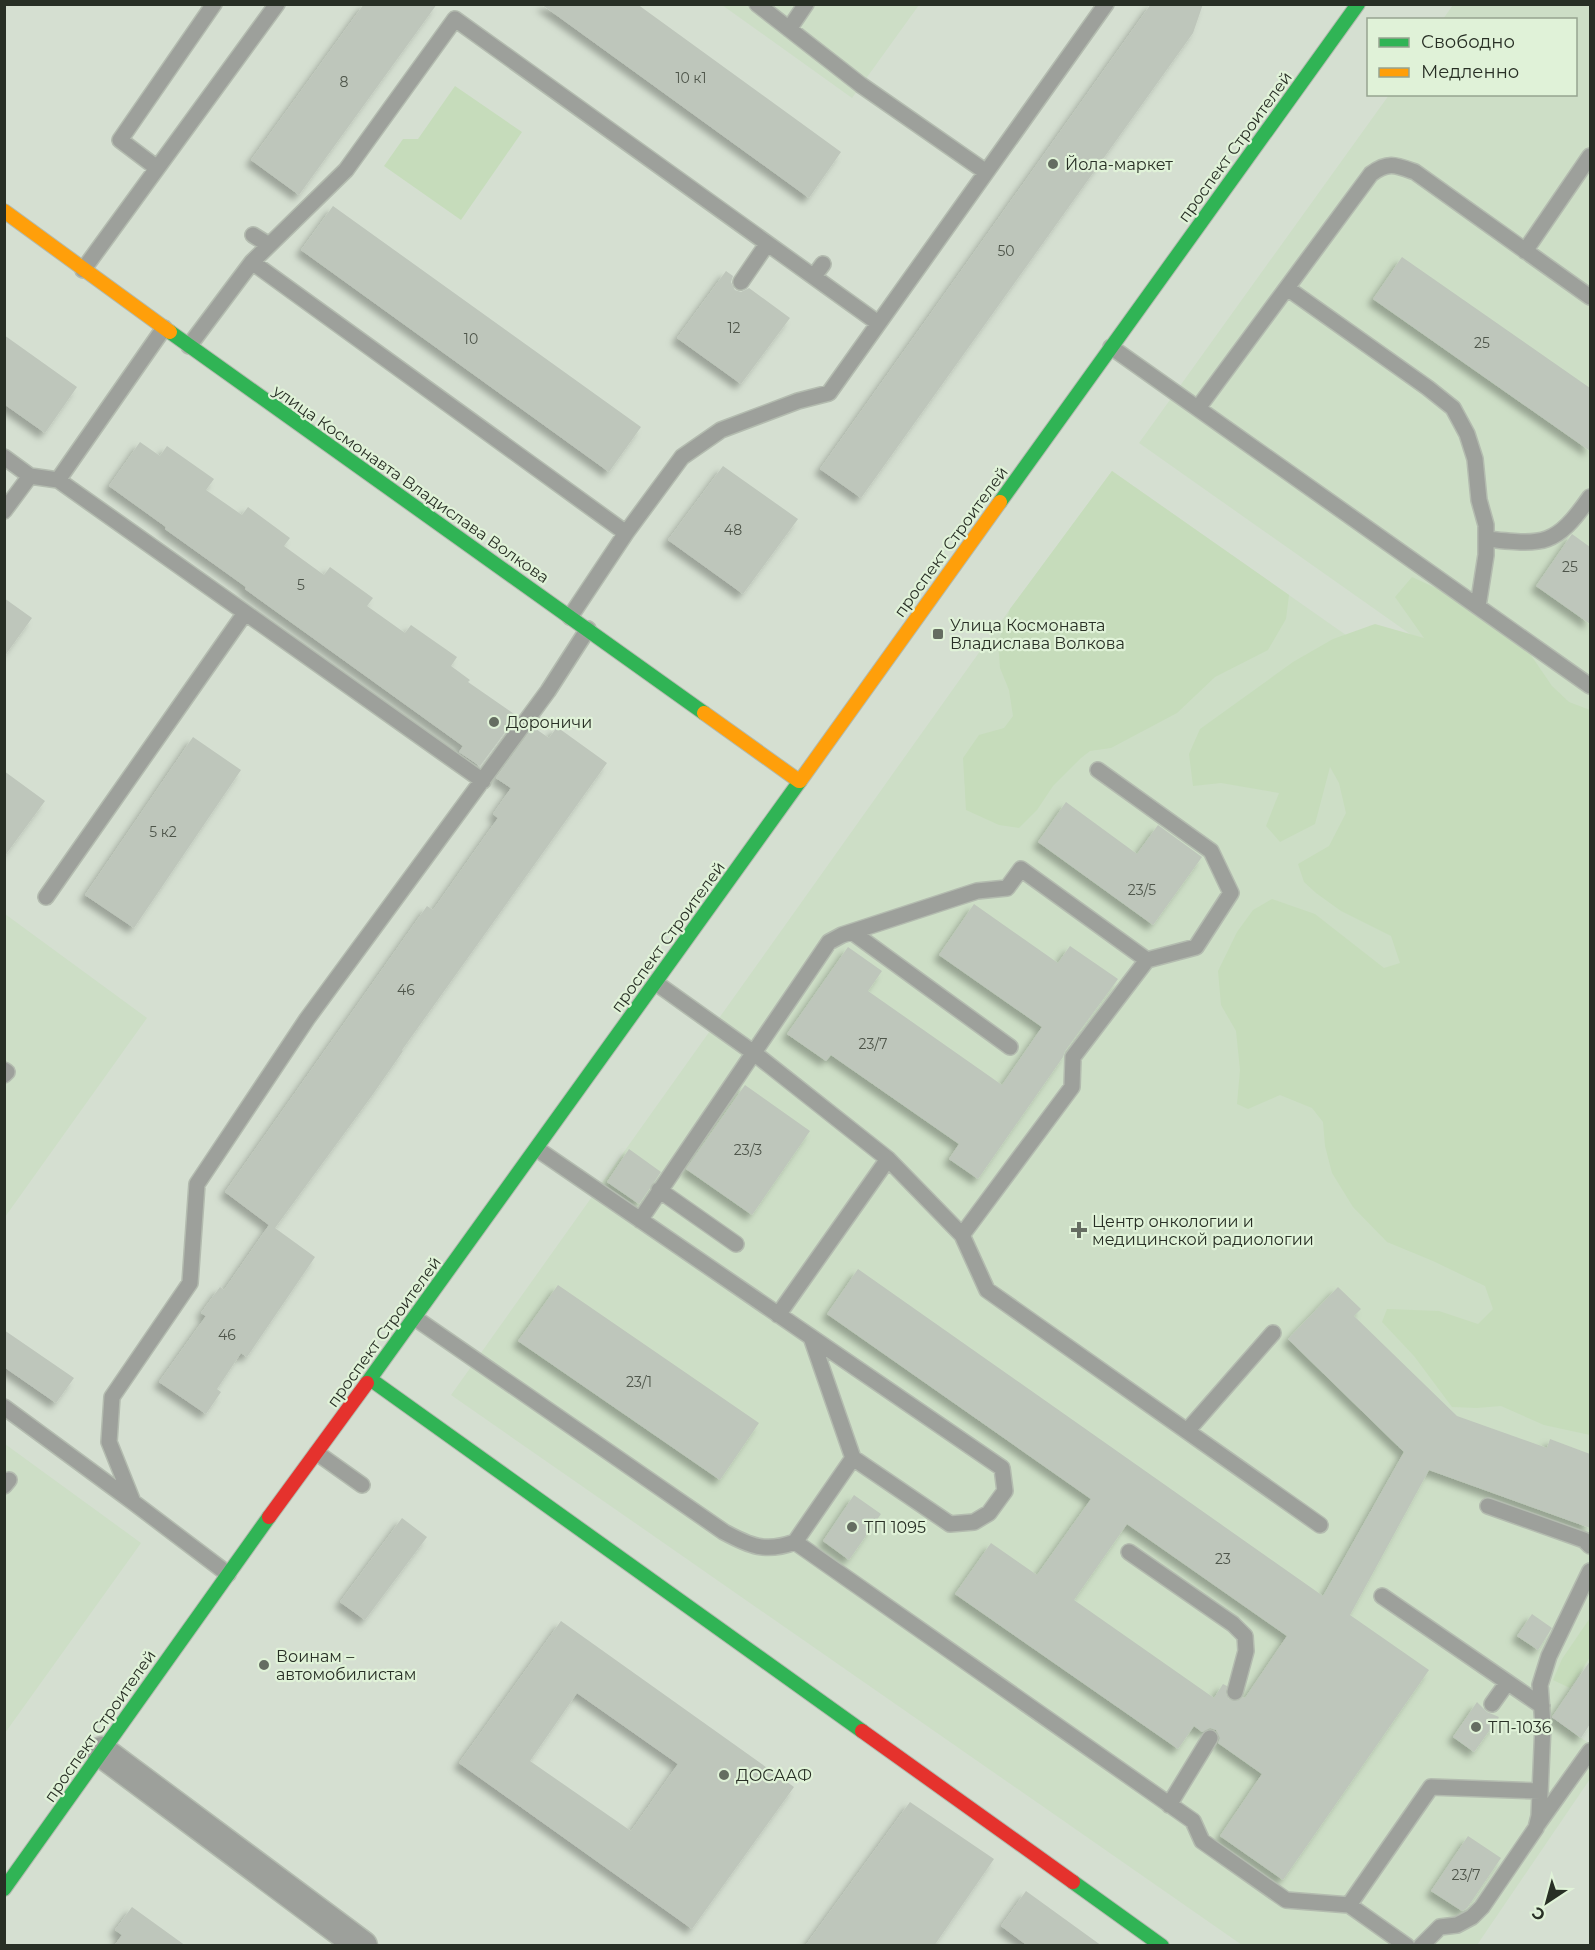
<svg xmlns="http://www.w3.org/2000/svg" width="1595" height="1950" viewBox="0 0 1595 1950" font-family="Montserrat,sans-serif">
	<defs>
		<filter id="shadow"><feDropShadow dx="-5.5" dy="5.5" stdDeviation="3" flood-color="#0004"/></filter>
	</defs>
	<rect width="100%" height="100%" fill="#d5dfd1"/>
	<path fill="#cddec6" d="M 722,5 L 919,5 L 852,98 Z
		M 1453,5 L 1590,5 L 1590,761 L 1139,443 L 1389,95 L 1576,94 L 1576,20 L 1443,19 Z
		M 1112,471 L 1590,806 L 1590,1661 L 1552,1718 L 1590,1744 L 1590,1779 L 1477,1945 L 1242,1945 L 451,1395 L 1010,609 Z
		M 5,914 L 147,1018 L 5,1217 Z
		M 5,1444 L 141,1543 L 5,1733 Z"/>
	<path fill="#c6dcbb" d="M 455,86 L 522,132 L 461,220 L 384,166 L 403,139 L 418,139 Z
		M 1112,471 L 1289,595 L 1286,619 L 1268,650 L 1215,677 L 1177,713 L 1111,748 L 1090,751 L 1081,758 L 1053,786 L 1037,810 L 1019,828 L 999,825 L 966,810 L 963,758 L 979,735 L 1004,728 L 1013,716 L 1009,690 L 1000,668 L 998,642 L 1010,609 Z
		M 1412,577 L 1462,600 L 1524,645 L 1552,686 L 1569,702 L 1590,710 L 1590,1435 L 1544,1425 L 1501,1406 L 1477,1408 L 1452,1407 L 1414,1356 L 1382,1322 L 1387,1309 L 1439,1311 L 1478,1324 L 1493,1309 L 1485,1286 L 1433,1261 L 1387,1242 L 1353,1207 L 1332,1173 L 1325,1146 L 1323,1122 L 1312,1108 L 1280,1095 L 1248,1109 L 1237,1104 L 1240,1070 L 1236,1031 L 1221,1005 L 1218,971 L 1237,932 L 1253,910 L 1272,899 L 1315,914 L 1384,968 L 1400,963 L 1391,936 L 1341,911 L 1316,893 L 1304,882 L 1298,864 L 1329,846 L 1346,813 L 1339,783 L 1330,767 L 1315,824 L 1280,842 L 1266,826 L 1279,793 L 1221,783 L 1193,786 L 1189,754 L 1200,729 L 1293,662 L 1333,639 L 1375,624 L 1424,638 L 1395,597 Z
		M 1590,1618 L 1590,1657 L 1570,1688 L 1553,1680 L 1562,1659 Z"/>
	<path fill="#bec6bb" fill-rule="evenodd" filter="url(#shadow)" d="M 364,4 L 437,4 L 299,195 L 251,160 Z
		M 541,4 L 637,4 L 841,152 L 809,198 Z
		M 1151,4 L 1203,4 L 1193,33 L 861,498 L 820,469 Z
		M 333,206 L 641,427 L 609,472 L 301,250 Z
		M 1402,257 L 1590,388 L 1590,451 L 1373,299 Z
		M 726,271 L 733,276 L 731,282 L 735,290 L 741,292 L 749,288 L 790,318 L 741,384 L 677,338 Z
		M 4,335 L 77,387 L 45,433 L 4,404 Z
		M 140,442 L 160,456 L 167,446 L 214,479 L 206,490 L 242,515 L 248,507 L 290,538 L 284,546 L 324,575 L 330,567 L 373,598 L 367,606 L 405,633 L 411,625 L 457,657 L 451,666 L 470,680 L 468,682 L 517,716 L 480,766 L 459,752 L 463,746 L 245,589 L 246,587 L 165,529 L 166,527 L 109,486 Z
		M 723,466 L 798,519 L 743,594 L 668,540 Z
		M 1572,534 L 1590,547 L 1590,624 L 1536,586 Z
		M 4,598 L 32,618 L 4,657 Z
		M 533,727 L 549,738 L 557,727 L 607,763 L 402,1050 L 403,1051 L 371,1097 L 275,1228 L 315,1257 L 247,1357 L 241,1353 L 217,1389 L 221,1392 L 206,1414 L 159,1382 L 206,1316 L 201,1313 L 220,1287 L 224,1290 L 269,1225 L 225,1192 L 427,906 L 433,910 L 498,818 L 493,814 L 511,788 L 496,778 Z
		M 193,737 L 241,770 L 134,928 L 85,895 Z
		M 4,771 L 45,801 L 4,857 Z
		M 1066,802 L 1137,854 L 1158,825 L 1202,857 L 1153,925 L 1038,842 Z
		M 974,904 L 1058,963 L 1070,946 L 1118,979 L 1065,1051 L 1063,1057 L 978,1179 L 949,1159 L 959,1144 L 831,1055 L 826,1061 L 787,1034 L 848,947 L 882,971 L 868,991 L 1002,1085 L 1042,1027 L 939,955 Z
		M 745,1085 L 810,1131 L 752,1215 L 686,1169 Z
		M 629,1149 L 661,1172 L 639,1204 L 607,1182 Z
		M 858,1269 L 1323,1596 L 1404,1452 L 1288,1339 L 1338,1287 L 1361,1309 L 1354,1316 L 1457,1416 L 1547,1448 L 1550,1439 L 1590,1454 L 1590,1528 L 1429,1470 L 1350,1615 L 1429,1670 L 1283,1880 L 1220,1836 L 1262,1774 L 1218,1743 L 1220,1738 L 1216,1730 L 1210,1728 L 1202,1732 L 1194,1726 L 1178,1749 L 955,1594 L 991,1543 L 1037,1575 L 1091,1499 L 827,1314 ZM 1127,1524 L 1287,1636 L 1245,1698 L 1243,1697 L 1237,1701 L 1229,1699 L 1226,1694 L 1227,1686 L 1223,1684 L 1214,1698 L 1074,1600 Z
		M 558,1285 L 759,1423 L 720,1480 L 518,1341 Z
		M 4,1330 L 74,1378 L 56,1403 L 4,1367 Z
		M 854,1495 L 881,1514 L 849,1560 L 823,1541 Z
		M 402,1518 L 427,1537 L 365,1620 L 340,1602 Z
		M 1532,1614 L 1552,1628 L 1538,1650 L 1517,1636 Z
		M 561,1621 L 794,1787 L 692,1929 L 459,1763 ZM 577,1693 L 678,1764 L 631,1831 L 530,1761 Z
		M 1590,1661 L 1590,1724 L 1581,1738 L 1552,1717 Z
		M 1477,1702 L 1487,1712 L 1499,1717 L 1474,1752 L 1453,1737 Z
		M 910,1802 L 994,1859 L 934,1946 L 805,1946 Z
		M 1468,1836 L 1501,1858 L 1467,1908 L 1462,1911 L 1431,1891 Z
		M 1026,1891 L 1102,1946 L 1028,1946 L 1001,1926 Z
		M 132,1907 L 186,1946 L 114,1946 L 122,1935 L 115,1930 Z"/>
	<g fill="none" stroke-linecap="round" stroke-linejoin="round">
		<defs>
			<path id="lane" d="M 757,4 L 861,85 L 986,172
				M 789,29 L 806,4
				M 157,168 L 120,140 L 214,4
				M 253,235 L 269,245
				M 1525,251 L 1590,156
				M 252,262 L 626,533
				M 83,270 L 277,4
				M 814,276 L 823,264
				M 741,282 L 767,244
				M 1287,288 L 1428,388 L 1453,408 L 1467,434 L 1475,459 L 1479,500 L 1486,525 L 1486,555 L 1478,606
				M 189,346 L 252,262 L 346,170 L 455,19 L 878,323
				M 1111,347 L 1590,686
				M 1198,408 L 1371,174 C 1388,161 1396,165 1415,172 L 1590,297
				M 4,457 L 30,476 L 58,480 L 483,781
				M 58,480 L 164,328
				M 4,511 L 30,476
				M 1486,539 C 1544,545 1555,547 1590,497
				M 570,617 L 626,533 L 682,457 L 721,430 L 798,401 L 829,393 L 1106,4
				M 1098,770 L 1211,851 L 1231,893 L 1196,947 L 1147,960
				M 46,897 L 245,613
				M 852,932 L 1010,1047
				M 656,983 L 754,1053 L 888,1159 L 962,1235 L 987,1290 L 1320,1525
				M 4,1070 L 7,1072 L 4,1075
				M 537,1149 L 811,1337 L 853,1458 L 795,1542 L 1193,1821 L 1202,1841 L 1286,1900 L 1349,1905 L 1407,1946
				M 659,1190 L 736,1244
				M 640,1220 L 829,942 L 842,935 L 977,891 L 1007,888 L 1021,869 L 1147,960 L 1073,1057 L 1072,1087 L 962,1235
				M 778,1315 L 888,1159
				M 415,1318 L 724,1532 C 750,1546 765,1553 795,1542
				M 811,1337 L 1002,1468 L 1005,1491 L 989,1513 L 974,1522 L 950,1524 L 853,1458
				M 4,1407 L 133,1502 L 228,1574
				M 1187,1431 L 1273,1333
				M 317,1453 L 362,1485
				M 4,1486 L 9,1480
				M 133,1502 L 109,1442 L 112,1397 L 190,1283 L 197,1184 L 307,1019 L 548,691 L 588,629
				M 1488,1506 L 1584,1540 L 1590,1546
				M 1129,1552 L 1233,1624 L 1245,1636 L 1246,1651 L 1235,1692
				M 1382,1596 L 1542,1706
				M 1492,1704 L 1507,1683
				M 1169,1805 L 1210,1738
				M 1538,1824 L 1590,1751
				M 1349,1905 L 1431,1787 L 1540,1791
				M 1421,1946 L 1440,1927 L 1457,1925 L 1472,1917 L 1482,1907 L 1536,1828 L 1539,1816 L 1543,1725 L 1540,1685 L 1549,1656 L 1590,1571"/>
			<path id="street" d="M 102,1752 L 362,1946"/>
			<path id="fast" d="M 170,332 L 704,713
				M 1000,502 L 1358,4
				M 370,1379 L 862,1731
				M 367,1383 L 800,781
				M 1073,1882 L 1162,1946
				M 4,1889 L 269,1517"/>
			<path id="slow" d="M 4,211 L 170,332
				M 704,713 L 799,781
				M 800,781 L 1000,502"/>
			<path id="jam" d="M 269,1517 L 367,1383
				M 862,1731 L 1073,1882"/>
		</defs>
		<use href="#lane" stroke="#b3bbaf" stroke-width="18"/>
		<use href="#street" stroke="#b3bbaf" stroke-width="33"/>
		<use href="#fast" stroke="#b3bbaf" stroke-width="16"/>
		<use href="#slow" stroke="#b3bbaf" stroke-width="16"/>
		<use href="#jam" stroke="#b3bbaf" stroke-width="16"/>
		<use href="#lane" stroke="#9da09b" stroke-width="15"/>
		<use href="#street" stroke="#9da09b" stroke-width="30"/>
		<use href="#fast" stroke="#30b455" stroke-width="14"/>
		<use href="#slow" stroke="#ff9f0a" stroke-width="14"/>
		<use href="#jam" stroke="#e5322d" stroke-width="14"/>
	</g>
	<g fill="#656d61" stroke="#e0f2d8" stroke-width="2">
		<circle cx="1053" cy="164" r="6"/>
		<rect x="932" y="628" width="12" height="12" rx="3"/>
		<circle cx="494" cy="722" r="6"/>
		<path d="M1076 1221h6v6h6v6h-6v6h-6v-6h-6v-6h6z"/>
		<circle cx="852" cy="1527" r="6"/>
		<circle cx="264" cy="1665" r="6"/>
		<circle cx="1476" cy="1727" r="6"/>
		<circle cx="724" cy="1775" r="6"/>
	</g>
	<g text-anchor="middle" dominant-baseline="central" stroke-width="4.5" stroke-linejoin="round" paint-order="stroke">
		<g font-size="14" fill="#4e554a">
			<text x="691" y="78">10 к1</text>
			<text x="344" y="82">8</text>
			<text x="1006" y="251">50</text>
			<text x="734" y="328">12</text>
			<text x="471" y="339">10</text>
			<text x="1482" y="343">25</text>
			<text x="733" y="530">48</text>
			<text x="1570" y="567">25</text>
			<text x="301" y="585">5</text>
			<text x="163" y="832">5 к2</text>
			<text x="1142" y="890">23/5</text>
			<text x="406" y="990">46</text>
			<text x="873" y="1044">23/7</text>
			<text x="748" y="1150">23/3</text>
			<text x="227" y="1335">46</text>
			<text x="639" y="1382">23/1</text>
			<text x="1223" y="1559">23</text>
			<text x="1466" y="1875">23/7</text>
		</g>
		<g font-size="16" fill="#282f25" stroke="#e0f2d8">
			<text transform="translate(1235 147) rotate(-54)">проспект Строителей</text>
			<text transform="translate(411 484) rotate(35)">улица Космонавта Владислава Волкова</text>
			<text transform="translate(951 542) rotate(-54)">проспект Строителей</text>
			<text transform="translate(668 937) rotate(-54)">проспект Строителей</text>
			<text transform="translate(384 1332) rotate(-54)">проспект Строителей</text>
			<text transform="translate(100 1726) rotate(-55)">проспект Строителей</text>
		</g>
		<g font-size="16" fill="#282f25" stroke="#e0f2d8" text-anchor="start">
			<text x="1065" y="164">Йола-маркет</text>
			<text x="950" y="625">Улица Космонавта<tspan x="950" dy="18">Владислава Волкова</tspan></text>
			<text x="506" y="722">Дороничи</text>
			<text x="1092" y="1221">Центр онкологии и<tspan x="1092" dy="18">медицинской радиологии</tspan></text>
			<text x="864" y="1527">ТП 1095</text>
			<text x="276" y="1656">Воинам –<tspan x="276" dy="18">автомобилистам</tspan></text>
			<text x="1488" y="1727">ТП-1036</text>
			<text x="736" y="1775">ДОСААФ</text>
		</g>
	</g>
	<rect width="1595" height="1950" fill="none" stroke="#282f25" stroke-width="12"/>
	<rect x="1367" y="18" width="210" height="78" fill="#e0f2d8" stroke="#96a490" stroke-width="1.5"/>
	<rect x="1379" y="38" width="30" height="9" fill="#30b455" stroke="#96a490" stroke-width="1.5"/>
	<text x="1421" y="48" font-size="18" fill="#282f25">Свободно</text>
	<rect x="1379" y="68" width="30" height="9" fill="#ff9f0a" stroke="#96a490" stroke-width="1.5"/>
	<text x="1421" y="78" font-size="18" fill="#282f25">Медленно</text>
	<g transform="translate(1547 1902) rotate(216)" stroke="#e0f2d8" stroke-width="4.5" paint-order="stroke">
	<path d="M0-4.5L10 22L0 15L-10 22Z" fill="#282f25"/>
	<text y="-9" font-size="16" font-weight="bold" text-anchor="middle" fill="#282f25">С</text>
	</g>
</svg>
